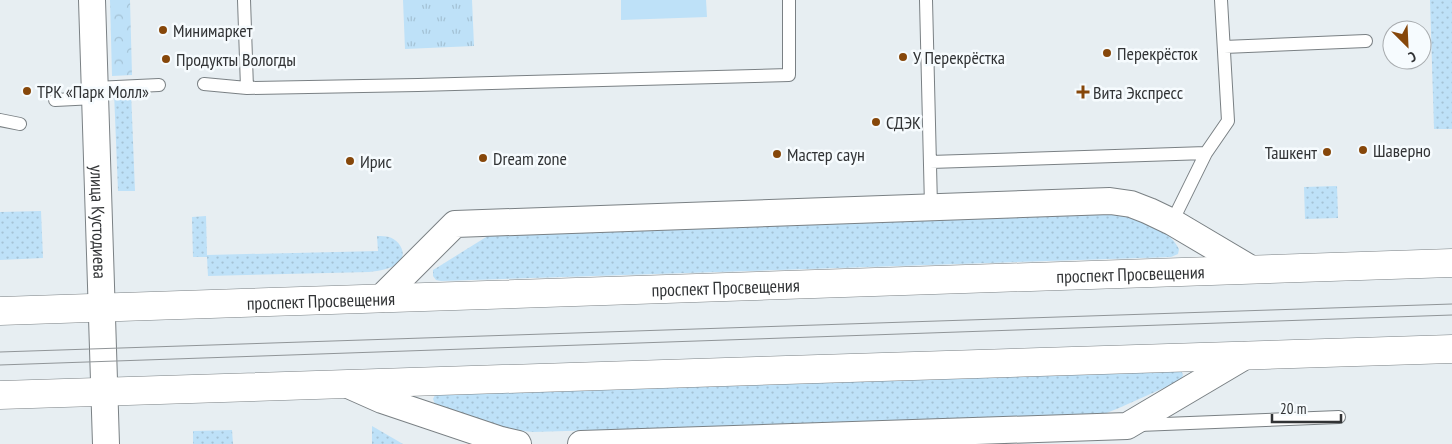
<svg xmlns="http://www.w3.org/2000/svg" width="1452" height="444" viewBox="0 0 1452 444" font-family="'PT Sans Narrow',sans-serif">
	<defs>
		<pattern id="grass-dots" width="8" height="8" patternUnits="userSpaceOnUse" patternTransform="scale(1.25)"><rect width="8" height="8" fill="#bee1f8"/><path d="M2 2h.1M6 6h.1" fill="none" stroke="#a4c2d5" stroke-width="1.8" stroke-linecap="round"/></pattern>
		<pattern id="forest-crowns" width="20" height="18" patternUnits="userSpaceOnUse" patternTransform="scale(1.25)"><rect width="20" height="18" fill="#bee1f8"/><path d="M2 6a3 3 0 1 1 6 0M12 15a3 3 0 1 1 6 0" fill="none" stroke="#a4c2d5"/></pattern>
		<pattern id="park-tufts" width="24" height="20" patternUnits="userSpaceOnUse" patternTransform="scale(1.25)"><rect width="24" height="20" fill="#bee1f8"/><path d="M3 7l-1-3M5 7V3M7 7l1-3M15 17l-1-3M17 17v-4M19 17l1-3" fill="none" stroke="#a4c2d5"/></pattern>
	</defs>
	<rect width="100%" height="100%" fill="#e7eef2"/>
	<path fill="url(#grass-dots)" d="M 1430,0 L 1452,0 L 1452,129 L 1434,129 Z
		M 114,92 L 131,92 L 135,191 L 118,191 Z
		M 1337,186 L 1338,218 L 1305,219 L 1304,187 Z
		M 41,211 L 43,258 L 0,260 L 0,212 Z
		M 1111,213 C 1135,218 1167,225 1179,249 L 1178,254 L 1171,257 L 441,281 L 436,280 L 433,276 L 433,270 L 438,267 L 491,234 Z
		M 206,216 L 207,255 L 378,251 L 377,236 C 381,236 386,236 389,237 C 399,240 408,253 399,262 C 392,269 379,271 369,272 L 208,276 L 207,257 L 193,257 L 192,217 Z
		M 1181,370 L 1183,375 L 1181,380 L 1177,382 L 1119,408 L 1104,414 L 1086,415 L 533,432 L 504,429 L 435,404 L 433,399 L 435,395 Z
		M 372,426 L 403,444 L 372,444 Z
		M 232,430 L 233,444 L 193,444 L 193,431 Z"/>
	<path fill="url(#forest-crowns)" d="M 110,0 L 130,0 L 132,75 L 112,76 Z"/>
	<path fill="url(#park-tufts)" d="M 403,0 L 472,0 L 474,46 L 405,49 Z"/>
	<path fill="#bee1f8" d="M 621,0 L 706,0 L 707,17 L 621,20 Z"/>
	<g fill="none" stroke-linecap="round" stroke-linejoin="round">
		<defs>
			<path id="lane" d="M 244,0 L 247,88 L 418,85 L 789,75 L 789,0
				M 926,0 L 931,206
				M 1224,47 L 1366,41
				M 204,84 L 247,88
				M 95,88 L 159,85
				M 55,100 L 95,98
				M 0,120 L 20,124
				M 930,162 L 1206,153
				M 1172,222 L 1206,153 L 1228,121 L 1221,0
				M 1139,425 L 1339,417"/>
			<g id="street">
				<path id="s1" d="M 92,0 L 106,444"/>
				<path d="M 380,299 L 455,224 L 1110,201 L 1131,204 L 1149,211 L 1172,222 L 1253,270"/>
				<path d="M 346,384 L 382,400 L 501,440 L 518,444"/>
				<path d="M 581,444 L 1127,426 L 1247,355"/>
			</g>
			<g id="secondary">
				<path id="s2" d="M 0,311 L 1452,263"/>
				<path d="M 0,395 L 1452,349"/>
			</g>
		</defs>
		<use href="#lane" stroke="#7a8084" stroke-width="14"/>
		<use href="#street" stroke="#7a8084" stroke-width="28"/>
		<use href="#secondary" stroke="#7a8084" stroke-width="29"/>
		<use href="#lane" stroke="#fff" stroke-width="12"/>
		<use href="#street" stroke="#fff" stroke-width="26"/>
		<use href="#secondary" stroke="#fff" stroke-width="28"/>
		<path stroke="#909598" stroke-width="1" d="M 0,352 L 1452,304
			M 0,365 L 1452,315"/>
	</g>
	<g fill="#86470a" stroke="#f6fbfe" stroke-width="2">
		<circle cx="163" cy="30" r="5"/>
		<circle cx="1107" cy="53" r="5"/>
		<circle cx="903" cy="57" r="5"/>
		<circle cx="166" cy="59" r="5"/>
		<circle cx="27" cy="91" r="5"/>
		<path d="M1080.5 84.5h5v5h5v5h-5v5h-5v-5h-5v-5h5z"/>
		<circle cx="876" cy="122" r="5"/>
		<circle cx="1363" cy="150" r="5"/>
		<circle cx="1327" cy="152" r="5"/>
		<circle cx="777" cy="154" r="5"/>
		<circle cx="483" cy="158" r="5"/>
		<circle cx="350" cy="161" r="5"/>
	</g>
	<g text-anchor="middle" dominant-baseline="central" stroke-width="5" stroke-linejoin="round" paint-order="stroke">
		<g font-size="18" fill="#313335" stroke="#f6fbfe" text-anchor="start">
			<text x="173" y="30">Минимаркет</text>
			<text x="1117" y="53">Перекрёсток</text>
			<text x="913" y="57">У Перекрёстка</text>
			<text x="176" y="59">Продукты Вологды</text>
			<text x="37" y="91">ТРК «Парк Молл»</text>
			<text x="1093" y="92">Вита Экспресс</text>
			<text x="886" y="122">СДЭК</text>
			<text x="1373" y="150">Шаверно</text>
			<text x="1317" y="152" text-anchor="end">Ташкент</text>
			<text x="787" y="154">Мастер саун</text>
			<text x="493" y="158">Dream zone</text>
			<text x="360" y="161">Ирис</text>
		</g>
		<g font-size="18" fill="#313335" stroke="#f6fbfe">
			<text stroke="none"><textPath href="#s1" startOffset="222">улица Кустодиева</textPath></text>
			<text stroke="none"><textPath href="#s2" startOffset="1131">проспект Просвещения</textPath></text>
			<text stroke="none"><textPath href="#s2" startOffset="726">проспект Просвещения</textPath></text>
			<text stroke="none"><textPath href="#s2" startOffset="321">проспект Просвещения</textPath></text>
		</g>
	</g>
	<g transform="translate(1407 45) rotate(156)"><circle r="24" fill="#f6fbfe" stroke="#a7abae"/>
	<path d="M0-4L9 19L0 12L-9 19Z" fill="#86470a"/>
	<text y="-8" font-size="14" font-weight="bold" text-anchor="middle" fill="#313335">С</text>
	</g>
	<path d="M1272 414v8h69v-8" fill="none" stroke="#313335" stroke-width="2.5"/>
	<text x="1280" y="414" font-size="15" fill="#313335" stroke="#f6fbfe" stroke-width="4" paint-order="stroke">20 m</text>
</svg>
